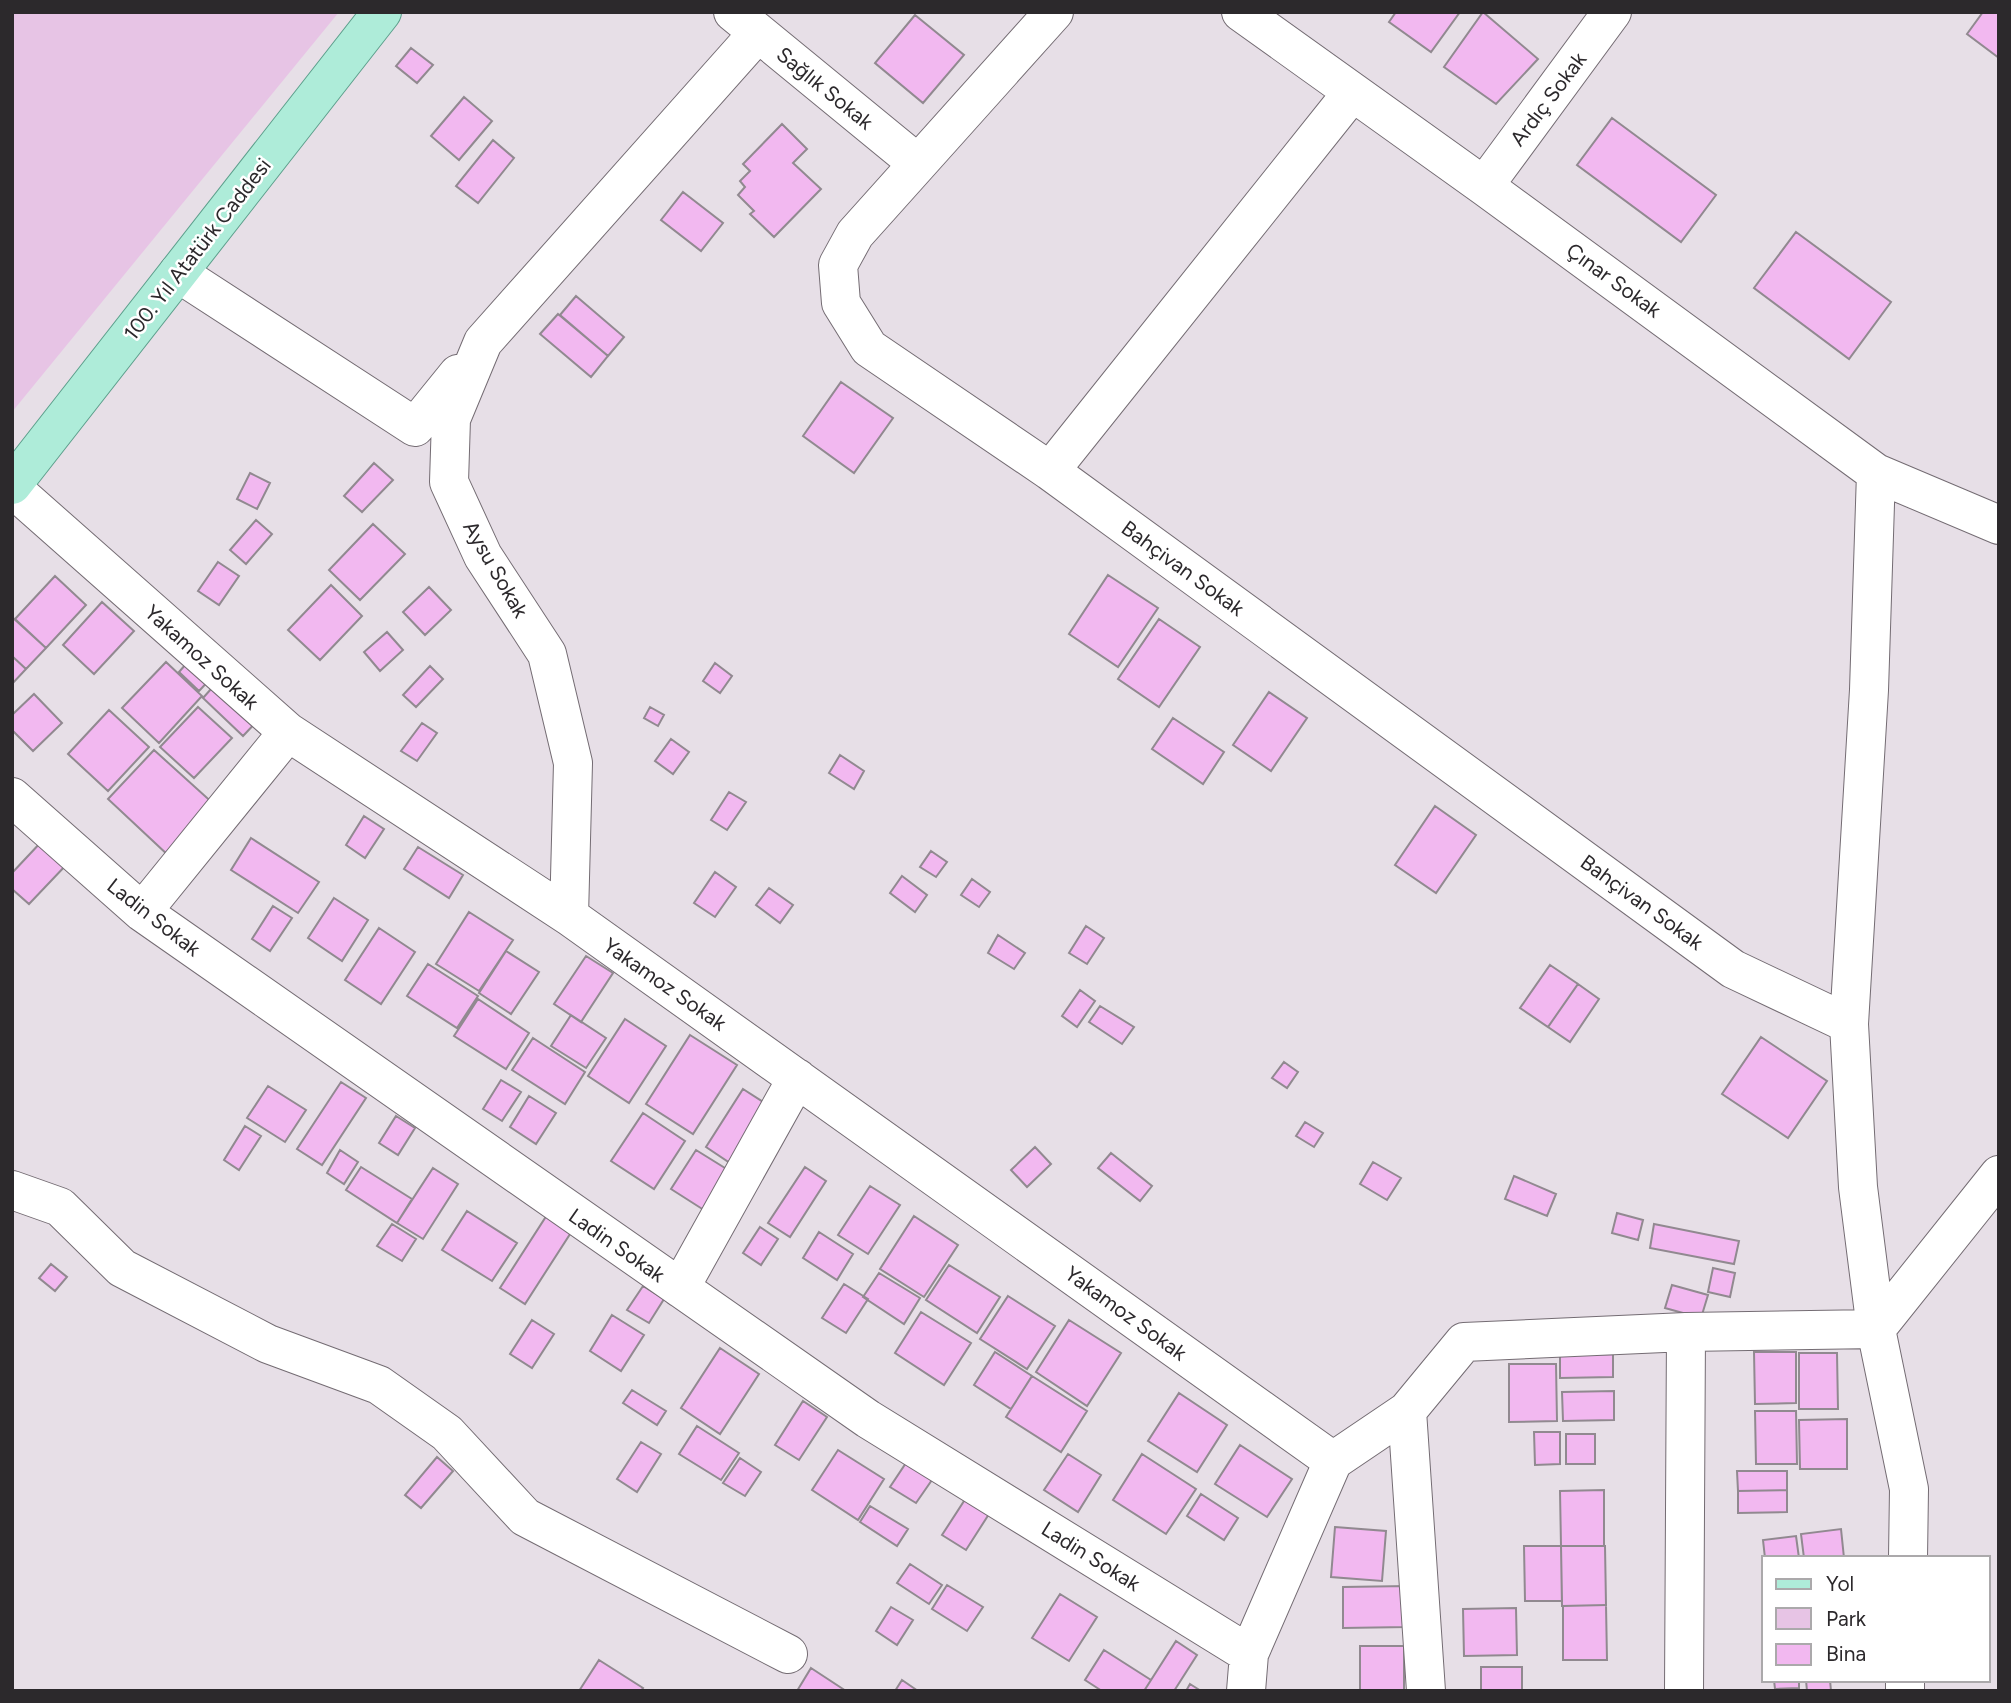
<svg xmlns="http://www.w3.org/2000/svg" width="2011" height="1703" viewBox="0 0 2011 1703" font-family="Figtree,sans-serif">
	<rect width="100%" height="100%" fill="#e7dfe7"/>
	<path fill="#e7c4e5" d="M 12,12 L 339,12 L 12,412 Z"/>
	<path fill="#f2b8f0" stroke="#918990" stroke-width="2" d="M 1396,12 L 1460,12 L 1431,52 L 1389,22 Z
		M 1483,12 L 1538,59 L 1496,104 L 1444,67 Z
		M 1983,12 L 1999,12 L 1999,58 L 1967,34 Z
		M 915,15 L 964,55 L 923,103 L 875,63 Z
		M 411,48 L 433,65 L 417,83 L 396,66 Z
		M 464,97 L 492,121 L 459,160 L 431,136 Z
		M 1612,118 L 1716,195 L 1681,242 L 1577,165 Z
		M 782,124 L 807,149 L 793,163 L 821,189 L 774,237 L 750,214 L 754,211 L 738,195 L 745,187 L 740,181 L 750,171 L 743,164 Z
		M 493,140 L 514,158 L 478,203 L 456,186 Z
		M 683,192 L 723,223 L 701,251 L 661,220 Z
		M 1796,232 L 1891,302 L 1849,359 L 1754,288 Z
		M 576,296 L 624,337 L 608,356 L 560,315 Z
		M 558,314 L 608,356 L 591,377 L 540,334 Z
		M 841,382 L 893,418 L 854,473 L 803,436 Z
		M 374,463 L 393,480 L 362,512 L 344,496 Z
		M 250,473 L 270,483 L 257,509 L 237,499 Z
		M 256,520 L 272,534 L 246,564 L 230,550 Z
		M 373,524 L 405,554 L 360,600 L 329,570 Z
		M 218,562 L 239,576 L 219,605 L 198,591 Z
		M 1108,575 L 1158,608 L 1118,667 L 1069,634 Z
		M 55,576 L 86,605 L 46,648 L 15,619 Z
		M 331,585 L 362,616 L 320,660 L 288,630 Z
		M 429,587 L 451,610 L 425,635 L 403,612 Z
		M 102,602 L 134,631 L 94,674 L 63,645 Z
		M 12,617 L 46,648 L 26,669 L 12,656 Z
		M 1159,619 L 1200,647 L 1159,707 L 1118,679 Z
		M 387,632 L 403,650 L 380,671 L 364,652 Z
		M 12,656 L 26,669 L 12,684 Z
		M 193,656 L 214,675 L 199,691 L 179,672 Z
		M 166,662 L 202,696 L 159,743 L 122,708 Z
		M 715,663 L 732,676 L 720,693 L 703,681 Z
		M 430,666 L 443,679 L 416,707 L 403,695 Z
		M 219,680 L 260,718 L 243,736 L 203,698 Z
		M 1269,692 L 1307,718 L 1271,771 L 1233,745 Z
		M 34,694 L 62,723 L 33,751 L 12,730 L 12,715 Z
		M 198,707 L 232,738 L 194,778 L 160,747 Z
		M 650,707 L 664,715 L 658,726 L 644,718 Z
		M 109,710 L 149,747 L 108,791 L 68,754 Z
		M 1173,718 L 1224,752 L 1203,784 L 1152,749 Z
		M 422,723 L 437,733 L 417,761 L 401,751 Z
		M 671,739 L 689,752 L 673,774 L 655,761 Z
		M 154,750 L 216,806 L 169,856 L 108,799 Z
		M 840,755 L 864,771 L 854,789 L 829,773 Z
		M 729,792 L 746,802 L 727,830 L 711,820 Z
		M 1435,806 L 1476,835 L 1436,893 L 1395,865 Z
		M 364,816 L 384,829 L 365,858 L 346,845 Z
		M 251,838 L 319,882 L 298,913 L 231,870 Z
		M 43,840 L 68,863 L 29,904 L 12,889 L 12,873 Z
		M 418,847 L 463,875 L 449,898 L 404,869 Z
		M 931,851 L 947,862 L 936,877 L 920,867 Z
		M 715,872 L 736,887 L 715,917 L 694,903 Z
		M 902,876 L 927,895 L 915,912 L 890,893 Z
		M 972,879 L 990,892 L 979,907 L 961,895 Z
		M 769,888 L 793,905 L 780,923 L 756,905 Z
		M 334,898 L 368,920 L 342,961 L 308,938 Z
		M 273,906 L 292,918 L 270,951 L 252,939 Z
		M 469,912 L 513,940 L 479,991 L 436,964 Z
		M 1086,926 L 1104,938 L 1087,964 L 1069,953 Z
		M 379,928 L 415,952 L 381,1004 L 345,980 Z
		M 998,935 L 1025,953 L 1014,969 L 988,953 Z
		M 506,951 L 539,972 L 511,1014 L 479,993 Z
		M 586,956 L 613,973 L 581,1022 L 554,1004 Z
		M 428,964 L 478,996 L 457,1028 L 407,996 Z
		M 1550,965 L 1578,984 L 1548,1027 L 1520,1008 Z
		M 1578,984 L 1599,999 L 1570,1042 L 1548,1027 Z
		M 1080,990 L 1095,1001 L 1077,1027 L 1062,1016 Z
		M 478,999 L 529,1033 L 506,1069 L 454,1036 Z
		M 1100,1006 L 1134,1027 L 1122,1044 L 1089,1022 Z
		M 571,1015 L 606,1038 L 586,1068 L 551,1046 Z
		M 625,1019 L 666,1046 L 629,1103 L 588,1076 Z
		M 690,1035 L 737,1065 L 693,1134 L 646,1104 Z
		M 1761,1037 L 1827,1081 L 1788,1138 L 1722,1094 Z
		M 533,1038 L 585,1072 L 565,1104 L 512,1070 Z
		M 1284,1062 L 1298,1072 L 1287,1088 L 1272,1078 Z
		M 501,1080 L 521,1092 L 502,1121 L 483,1109 Z
		M 341,1082 L 366,1098 L 322,1165 L 297,1149 Z
		M 268,1086 L 306,1110 L 285,1142 L 247,1118 Z
		M 743,1089 L 774,1109 L 736,1167 L 706,1147 Z
		M 529,1096 L 556,1113 L 536,1144 L 510,1127 Z
		M 643,1113 L 685,1141 L 654,1189 L 611,1161 Z
		M 396,1116 L 415,1128 L 398,1155 L 379,1143 Z
		M 1305,1122 L 1323,1133 L 1314,1147 L 1296,1136 Z
		M 245,1126 L 261,1136 L 239,1170 L 224,1160 Z
		M 1035,1147 L 1051,1164 L 1027,1187 L 1011,1170 Z
		M 340,1150 L 358,1162 L 344,1184 L 327,1173 Z
		M 696,1150 L 733,1173 L 707,1212 L 671,1189 Z
		M 1111,1153 L 1152,1186 L 1140,1201 L 1098,1168 Z
		M 1373,1162 L 1401,1178 L 1387,1200 L 1360,1184 Z
		M 361,1167 L 412,1199 L 397,1223 L 346,1190 Z
		M 805,1167 L 826,1181 L 790,1237 L 768,1223 Z
		M 433,1168 L 458,1184 L 423,1239 L 397,1223 Z
		M 1514,1176 L 1556,1194 L 1547,1216 L 1505,1199 Z
		M 870,1186 L 900,1205 L 868,1254 L 838,1235 Z
		M 467,1211 L 517,1243 L 492,1281 L 442,1250 Z
		M 1617,1213 L 1643,1220 L 1638,1240 L 1612,1233 Z
		M 547,1215 L 572,1231 L 525,1304 L 500,1288 Z
		M 914,1216 L 958,1245 L 924,1297 L 880,1269 Z
		M 392,1224 L 416,1239 L 402,1261 L 377,1246 Z
		M 1654,1224 L 1739,1241 L 1734,1264 L 1650,1248 Z
		M 760,1227 L 778,1239 L 761,1265 L 743,1253 Z
		M 819,1232 L 853,1254 L 837,1280 L 803,1258 Z
		M 51,1264 L 67,1277 L 55,1291 L 39,1278 Z
		M 949,1265 L 1000,1297 L 977,1333 L 926,1300 Z
		M 1713,1268 L 1735,1273 L 1730,1297 L 1708,1292 Z
		M 879,1273 L 920,1298 L 904,1324 L 863,1297 Z
		M 844,1284 L 868,1299 L 846,1333 L 822,1318 Z
		M 1672,1285 L 1708,1295 L 1701,1318 L 1665,1308 Z
		M 643,1286 L 664,1299 L 649,1323 L 627,1310 Z
		M 1008,1296 L 1055,1326 L 1027,1369 L 980,1339 Z
		M 921,1312 L 971,1343 L 944,1385 L 895,1353 Z
		M 612,1315 L 644,1335 L 621,1371 L 590,1351 Z
		M 532,1320 L 554,1334 L 532,1368 L 510,1354 Z
		M 1069,1320 L 1121,1353 L 1087,1406 L 1036,1372 Z
		M 720,1348 L 759,1374 L 720,1434 L 681,1408 Z
		M 995,1352 L 1032,1376 L 1011,1409 L 974,1385 Z
		M 1754,1352 L 1796,1352 L 1796,1403 L 1755,1404 Z
		M 1799,1353 L 1837,1353 L 1838,1409 L 1799,1409 Z
		M 1613,1354 L 1613,1377 L 1560,1378 L 1560,1355 Z
		M 1509,1364 L 1556,1364 L 1557,1421 L 1509,1422 Z
		M 1032,1376 L 1087,1411 L 1061,1452 L 1006,1417 Z
		M 632,1390 L 666,1411 L 657,1425 L 623,1403 Z
		M 1614,1391 L 1614,1420 L 1563,1421 L 1562,1392 Z
		M 1179,1393 L 1227,1425 L 1197,1472 L 1148,1441 Z
		M 803,1401 L 827,1417 L 799,1460 L 775,1445 Z
		M 1755,1411 L 1796,1411 L 1797,1464 L 1756,1464 Z
		M 1847,1419 L 1847,1469 L 1800,1469 L 1799,1420 Z
		M 697,1426 L 739,1453 L 721,1480 L 679,1454 Z
		M 1534,1432 L 1560,1432 L 1560,1464 L 1535,1465 Z
		M 1566,1434 L 1595,1434 L 1595,1464 L 1566,1464 Z
		M 641,1442 L 661,1454 L 637,1492 L 617,1479 Z
		M 1240,1445 L 1292,1479 L 1267,1517 L 1215,1484 Z
		M 838,1450 L 884,1479 L 858,1520 L 812,1490 Z
		M 1068,1454 L 1101,1475 L 1078,1512 L 1044,1490 Z
		M 1142,1454 L 1196,1489 L 1166,1534 L 1113,1500 Z
		M 437,1457 L 453,1471 L 421,1508 L 405,1495 Z
		M 740,1458 L 761,1472 L 745,1496 L 723,1483 Z
		M 908,1460 L 934,1477 L 916,1503 L 890,1487 Z
		M 1737,1471 L 1787,1471 L 1787,1490 L 1738,1491 Z
		M 1604,1490 L 1604,1546 L 1561,1546 L 1560,1491 Z
		M 1787,1490 L 1787,1512 L 1738,1513 L 1738,1491 Z
		M 1201,1494 L 1238,1518 L 1224,1540 L 1187,1516 Z
		M 966,1498 L 989,1514 L 966,1550 L 942,1535 Z
		M 870,1506 L 908,1529 L 897,1546 L 860,1522 Z
		M 1335,1527 L 1386,1531 L 1382,1581 L 1331,1577 Z
		M 1841,1529 L 1844,1558 L 1804,1558 L 1801,1534 Z
		M 1796,1536 L 1799,1558 L 1765,1558 L 1763,1540 Z
		M 1524,1546 L 1561,1546 L 1562,1601 L 1525,1601 Z
		M 1561,1546 L 1605,1546 L 1606,1605 L 1562,1606 Z
		M 910,1564 L 942,1585 L 929,1604 L 897,1583 Z
		M 947,1585 L 983,1607 L 967,1631 L 932,1609 Z
		M 1407,1586 L 1407,1627 L 1343,1628 L 1343,1587 Z
		M 1060,1594 L 1097,1617 L 1069,1661 L 1032,1638 Z
		M 1606,1605 L 1607,1660 L 1563,1660 L 1563,1606 Z
		M 891,1607 L 913,1620 L 897,1645 L 876,1631 Z
		M 1516,1608 L 1517,1655 L 1464,1656 L 1463,1609 Z
		M 1176,1641 L 1197,1655 L 1174,1691 L 1144,1691 Z
		M 1360,1646 L 1404,1646 L 1404,1691 L 1360,1691 Z
		M 1104,1650 L 1151,1680 L 1144,1691 L 1102,1691 L 1085,1680 Z
		M 599,1660 L 643,1688 L 641,1691 L 579,1691 Z
		M 1481,1667 L 1522,1667 L 1522,1691 L 1481,1691 Z
		M 811,1668 L 846,1691 L 797,1691 Z
		M 902,1680 L 918,1691 L 895,1691 Z
		M 1774,1680 L 1799,1680 L 1799,1688 L 1775,1689 Z
		M 1806,1680 L 1830,1680 L 1831,1691 L 1807,1691 Z
		M 1190,1684 L 1201,1691 L 1186,1691 Z"/>
	<g fill="none" stroke-linecap="round" stroke-linejoin="round">
		<defs>
			<path id="minor" d="M 733,12 L 917,163
				M 1054,12 L 855,234 L 838,265 L 841,303 L 869,348 L 1050,471 L 1733,969 L 1849,1024
				M 1241,12 L 1484,186 L 1876,473 L 1999,525
				M 1484,186 L 1612,12
				M 178,273 L 415,427 L 458,374
				M 1050,471 L 1351,94
				M 12,488 L 288,732 L 569,916 L 1333,1461
				M 12,797 L 142,912 L 868,1419 L 1249,1654
				M 142,912 L 288,732
				M 569,916 L 573,763 L 547,654 L 483,556 L 449,482 L 451,419 L 483,342 L 758,33
				M 12,1190 L 60,1207 L 122,1268 L 268,1344 L 379,1385 L 447,1433 L 525,1517 L 788,1654
				M 680,1288 L 797,1078
				M 1407,1411 L 1426,1691
				M 1908,1558 L 1909,1489 L 1876,1329 L 1999,1175
				M 1246,1691 L 1249,1654 L 1333,1461 L 1407,1411 L 1464,1342 L 1686,1332 L 1876,1329 L 1858,1187 L 1849,1024 L 1869,690 L 1876,473
				M 1684,1691 L 1686,1332
				M 1905,1691 L 1905,1680"/>
			<path id="primary" d="M 12,485 L 382,12"/>
		</defs>
		<use href="#minor" stroke="#746c73" stroke-width="40"/>
		<use href="#primary" stroke="#5d9f8c" stroke-width="40"/>
		<use href="#minor" stroke="#fff" stroke-width="38"/>
		<use href="#primary" stroke="#aeecd9" stroke-width="38"/>
	</g>
	<g text-anchor="middle" dominant-baseline="central" stroke-width="5" stroke-linejoin="round" paint-order="stroke">
		<g font-size="21" fill="#2c292c" stroke="#fff">
			<text transform="translate(825 88) rotate(39)">Sağlık Sokak</text>
			<text transform="translate(1548 99) rotate(-53)">Ardıç Sokak</text>
			<text transform="translate(197 249) rotate(-52)">100. Yıl Atatürk Caddesi</text>
			<text transform="translate(1614 280) rotate(36)">Çınar Sokak</text>
			<text transform="translate(1183 568) rotate(36)">Bahçivan Sokak</text>
			<text transform="translate(496 569) rotate(60)">Aysu Sokak</text>
			<text transform="translate(202 657) rotate(42)">Yakamoz Sokak</text>
			<text transform="translate(1642 902) rotate(36)">Bahçivan Sokak</text>
			<text transform="translate(154 917) rotate(38)">Ladin Sokak</text>
			<text transform="translate(665 984) rotate(35)">Yakamoz Sokak</text>
			<text transform="translate(617 1245) rotate(35)">Ladin Sokak</text>
			<text transform="translate(1126 1313) rotate(36)">Yakamoz Sokak</text>
			<text transform="translate(1091 1556) rotate(32)">Ladin Sokak</text>
		</g>
	</g>
	<rect width="2011" height="1703" fill="none" stroke="#2c292c" stroke-width="28"/>
	<rect x="1762" y="1556" width="228" height="126" fill="#ffffff" stroke="#aba9ab" stroke-width="2"/>
	<rect x="1776" y="1579" width="35" height="10" fill="#aeecd9" stroke="#aba9ab" stroke-width="2"/>
	<text x="1826" y="1591" font-size="21" fill="#2c292c">Yol</text>
	<rect x="1776" y="1608" width="35" height="21" fill="#e7c4e5" stroke="#aba9ab" stroke-width="2"/>
	<text x="1826" y="1626" font-size="21" fill="#2c292c">Park</text>
	<rect x="1776" y="1644" width="35" height="21" fill="#f2b8f0" stroke="#aba9ab" stroke-width="2"/>
	<text x="1826" y="1661" font-size="21" fill="#2c292c">Bina</text>
</svg>
